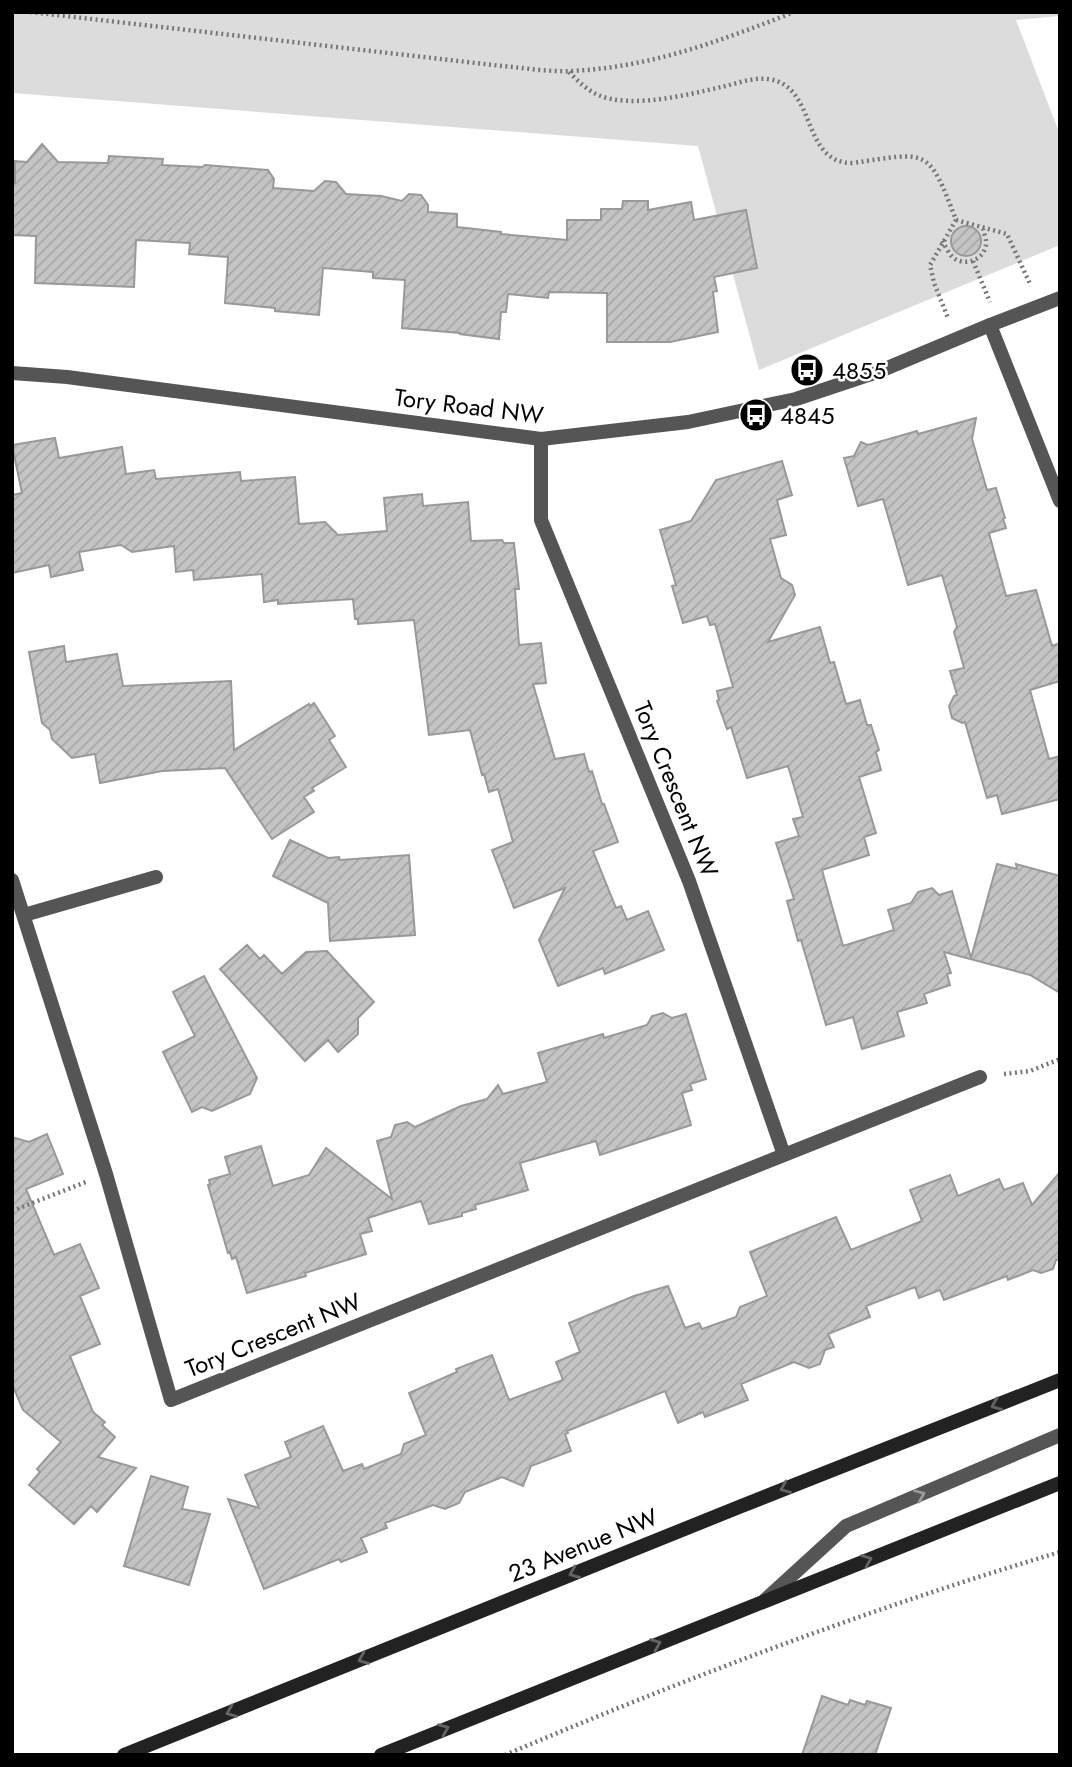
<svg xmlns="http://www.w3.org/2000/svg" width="1072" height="1767" viewBox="0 0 1072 1767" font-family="Jost,sans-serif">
	<defs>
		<pattern id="building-hatch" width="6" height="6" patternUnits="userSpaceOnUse" patternTransform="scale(1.75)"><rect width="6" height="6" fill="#c4c4c4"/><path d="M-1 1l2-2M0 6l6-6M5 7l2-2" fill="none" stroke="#a7a7a7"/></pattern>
	</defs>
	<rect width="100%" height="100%" fill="#fff"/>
	<path fill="#dcdcdc" d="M 12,12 L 1060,12 L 1060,16 L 1016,20 L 1060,135 L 1060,245 L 759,370 L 698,146 L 12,93 Z"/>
	<path fill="url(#building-hatch)" stroke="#999" stroke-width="2" d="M 42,144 L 58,162 L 108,163 L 109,156 L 163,159 L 162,165 L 202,167 L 205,165 L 268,170 L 274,179 L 273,188 L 314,191 L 325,181 L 336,182 L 346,194 L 381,196 L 402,201 L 409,194 L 421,195 L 428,205 L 428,212 L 457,214 L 457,227 L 501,232 L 501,234 L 567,240 L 567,220 L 601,220 L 601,209 L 622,209 L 623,201 L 648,201 L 648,210 L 691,202 L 694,220 L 746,210 L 757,268 L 714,277 L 717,291 L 713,292 L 718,332 L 670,342 L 607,342 L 607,293 L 549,292 L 548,298 L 508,294 L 506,312 L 501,312 L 499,339 L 460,334 L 460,333 L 402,328 L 405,280 L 373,278 L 373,272 L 323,268 L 319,315 L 275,311 L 275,308 L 225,303 L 228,257 L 189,254 L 190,243 L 136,240 L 134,287 L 35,283 L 36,236 L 12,235 L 12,183 L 15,183 L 15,161 L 27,162 Z
		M951 241a15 15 0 1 1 30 0a15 15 0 1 1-30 0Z
		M 976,418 L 972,439 L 987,490 L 996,488 L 1005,518 L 1003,519 L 1006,528 L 989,533 L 1006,596 L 1036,590 L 1052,646 L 1060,643 L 1060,681 L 1030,690 L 1049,759 L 1060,756 L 1060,799 L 1002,814 L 997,795 L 987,798 L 965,722 L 962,723 L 952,718 L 949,706 L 954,696 L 957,695 L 950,671 L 964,668 L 954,632 L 957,627 L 942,575 L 908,585 L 883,499 L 858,506 L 844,458 L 854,456 L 861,442 L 868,445 L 917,431 L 918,434 Z
		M 55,438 L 59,458 L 122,447 L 126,474 L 154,470 L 156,479 L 240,472 L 241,481 L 295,477 L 299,524 L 325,522 L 338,535 L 387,531 L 384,498 L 422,494 L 423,506 L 468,502 L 471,541 L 502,540 L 504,543 L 514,543 L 519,589 L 515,589 L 519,645 L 541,643 L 546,683 L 533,684 L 555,759 L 584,754 L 589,772 L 592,771 L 602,804 L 604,804 L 618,842 L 593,851 L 616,908 L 621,906 L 627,920 L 648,911 L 664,950 L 605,974 L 603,968 L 558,986 L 539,940 L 565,888 L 514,908 L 492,850 L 513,842 L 498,789 L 489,792 L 484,774 L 482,775 L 470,730 L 429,735 L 414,620 L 358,624 L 358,619 L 355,619 L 353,599 L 278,604 L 278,600 L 264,602 L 262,574 L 194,580 L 193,570 L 176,572 L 174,546 L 132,552 L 121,545 L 79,552 L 83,570 L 51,577 L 49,565 L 12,573 L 12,495 L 22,493 L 12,445 Z
		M 782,461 L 792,495 L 777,500 L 786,535 L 770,539 L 781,578 L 792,585 L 795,595 L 768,642 L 820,627 L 830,663 L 834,662 L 846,704 L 860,700 L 867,725 L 871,725 L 879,750 L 876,752 L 881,770 L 859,777 L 876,833 L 864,837 L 869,855 L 822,870 L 843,946 L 894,930 L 888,910 L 911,903 L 918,892 L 932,888 L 939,895 L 952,891 L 971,958 L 997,864 L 1017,869 L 1016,864 L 1060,876 L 1060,993 L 1030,975 L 944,952 L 951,973 L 947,974 L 950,985 L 924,994 L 927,1003 L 897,1012 L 904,1036 L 862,1049 L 853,1017 L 826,1025 L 801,940 L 798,941 L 787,901 L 794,899 L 776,843 L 799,836 L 793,819 L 803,817 L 788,766 L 747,778 L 731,727 L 727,729 L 717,701 L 719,700 L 717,691 L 733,687 L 715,624 L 710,625 L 707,616 L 683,623 L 672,586 L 676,585 L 660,530 L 691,521 L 716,480 Z
		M 64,646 L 66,662 L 117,654 L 123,686 L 231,681 L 234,750 L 309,704 L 310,706 L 314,703 L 335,736 L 329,740 L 346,767 L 312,788 L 314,791 L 304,797 L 314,812 L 272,839 L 225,768 L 162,771 L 100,783 L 95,754 L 72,758 L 52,739 L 50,730 L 42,723 L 29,652 Z
		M 290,840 L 328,858 L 339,857 L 340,860 L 409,855 L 415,935 L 330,941 L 328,903 L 273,876 Z
		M 247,945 L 260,959 L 264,955 L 282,974 L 306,952 L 327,951 L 374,1002 L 358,1018 L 358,1034 L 338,1052 L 328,1040 L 305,1061 L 220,969 Z
		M 204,976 L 257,1078 L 250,1094 L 212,1111 L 202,1107 L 192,1112 L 163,1052 L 195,1036 L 173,992 Z
		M 663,1013 L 672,1018 L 686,1014 L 706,1079 L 690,1084 L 692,1090 L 682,1093 L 691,1125 L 600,1155 L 596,1141 L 520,1163 L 528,1190 L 475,1205 L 476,1209 L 462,1213 L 462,1216 L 429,1224 L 421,1201 L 368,1218 L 372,1231 L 360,1234 L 366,1254 L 305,1273 L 306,1276 L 247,1293 L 236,1257 L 232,1259 L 230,1252 L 228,1253 L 208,1185 L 210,1184 L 209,1180 L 230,1174 L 225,1157 L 261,1146 L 273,1186 L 309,1175 L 326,1148 L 392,1199 L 377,1141 L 391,1137 L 395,1125 L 407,1122 L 415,1127 L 461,1106 L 487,1099 L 498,1085 L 503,1094 L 547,1082 L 538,1053 L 603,1034 L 604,1038 L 647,1025 L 652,1016 Z
		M 47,1134 L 63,1174 L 26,1189 L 54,1255 L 80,1244 L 99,1288 L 80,1296 L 100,1344 L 70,1356 L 93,1412 L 105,1422 L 102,1425 L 115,1437 L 98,1457 L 136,1468 L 97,1512 L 91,1506 L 74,1524 L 29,1485 L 40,1472 L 37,1469 L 61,1442 L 23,1410 L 12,1384 L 12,1137 L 29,1142 Z
		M 1060,1172 L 1060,1259 L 1056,1260 L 1053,1269 L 1041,1273 L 1033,1270 L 1008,1280 L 1007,1276 L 944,1300 L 940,1290 L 919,1298 L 915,1287 L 866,1306 L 870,1317 L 828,1334 L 834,1347 L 825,1350 L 820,1364 L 809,1368 L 794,1362 L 741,1384 L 748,1400 L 705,1417 L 703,1412 L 678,1423 L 665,1391 L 567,1431 L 568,1433 L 565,1434 L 571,1451 L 531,1466 L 523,1486 L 502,1477 L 465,1492 L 459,1503 L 445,1509 L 433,1505 L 385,1523 L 387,1528 L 361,1538 L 367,1552 L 341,1562 L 339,1559 L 264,1589 L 228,1499 L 259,1508 L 245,1475 L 291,1457 L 285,1442 L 323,1426 L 343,1471 L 362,1464 L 364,1469 L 401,1454 L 404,1444 L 426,1435 L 409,1393 L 457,1372 L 456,1369 L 492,1355 L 509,1400 L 563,1380 L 556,1362 L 580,1352 L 569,1323 L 634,1296 L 668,1286 L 685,1328 L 699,1323 L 702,1329 L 736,1317 L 740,1307 L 767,1296 L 750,1252 L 836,1217 L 851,1250 L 922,1221 L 910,1190 L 950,1175 L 958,1196 L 999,1179 L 1004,1190 L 1023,1183 L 1032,1205 Z
		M 151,1476 L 188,1487 L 182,1509 L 210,1514 L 189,1585 L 124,1566 Z
		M 822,1696 L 848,1705 L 850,1700 L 865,1705 L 867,1701 L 891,1708 L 875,1755 L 802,1755 Z"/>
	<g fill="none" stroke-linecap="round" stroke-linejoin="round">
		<path stroke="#777" stroke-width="4.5" stroke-dasharray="2 3.5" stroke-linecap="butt" d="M 30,12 L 502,66 C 525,68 549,72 572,71 C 652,67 720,41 794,12
			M 569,72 C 578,81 587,90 598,95 C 631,109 687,95 721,87 C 736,84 752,77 768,79 C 818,85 800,164 853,163 C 928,152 928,146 956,220 L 930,265 L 934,283 L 948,318
			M 956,220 L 1007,234 L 1031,286
			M 942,241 C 946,247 950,256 955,259 C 967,266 984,259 986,245 C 987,240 984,234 983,229
			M 973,261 L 990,302
			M 1004,1074 L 1030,1071 L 1060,1059
			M 12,1211 L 86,1182
			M 505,1755 C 686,1678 871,1608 1060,1552"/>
		<path stroke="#555" stroke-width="14" d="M 990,325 L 1060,298
			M 12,880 L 106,1174 L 171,1400 L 784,1155 L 689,881 L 541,520 L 541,439
			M 24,915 L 156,877
			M 784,1155 L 980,1077"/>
		<path stroke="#555" stroke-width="14" d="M 12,373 L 67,377 L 541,439 L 688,422 L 796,399 L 880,371 L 990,325 L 1060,501
			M 765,1600 L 846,1526 L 1060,1435"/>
		<path stroke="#222" stroke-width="14" d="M 124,1755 L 739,1507 L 1060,1380
			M 381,1755 L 1060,1483"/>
	</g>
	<defs><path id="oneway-chevron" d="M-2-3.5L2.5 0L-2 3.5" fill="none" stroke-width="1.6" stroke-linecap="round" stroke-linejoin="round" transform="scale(1.75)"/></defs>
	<g stroke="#646464">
		<use href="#oneway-chevron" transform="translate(996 1405) rotate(158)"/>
		<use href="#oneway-chevron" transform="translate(785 1488) rotate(158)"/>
		<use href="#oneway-chevron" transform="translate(867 1560) rotate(-22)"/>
		<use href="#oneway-chevron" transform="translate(574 1573) rotate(158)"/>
		<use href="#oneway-chevron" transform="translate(656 1644) rotate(-22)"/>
		<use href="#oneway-chevron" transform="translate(363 1659) rotate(158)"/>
		<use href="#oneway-chevron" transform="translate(231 1712) rotate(158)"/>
		<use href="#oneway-chevron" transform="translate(444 1729) rotate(-22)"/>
	</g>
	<use stroke="#999" href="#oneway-chevron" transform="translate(920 1495) rotate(-23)"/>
	<defs>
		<symbol id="bus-disc" viewBox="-11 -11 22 22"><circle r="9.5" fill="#000" stroke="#fff"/><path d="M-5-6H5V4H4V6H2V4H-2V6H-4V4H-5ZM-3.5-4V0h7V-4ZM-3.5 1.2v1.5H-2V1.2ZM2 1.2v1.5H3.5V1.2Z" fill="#fff"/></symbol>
	</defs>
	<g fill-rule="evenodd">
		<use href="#bus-disc" x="788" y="351" width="38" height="38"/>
		<use href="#bus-disc" x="737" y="396" width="38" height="38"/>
	</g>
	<g text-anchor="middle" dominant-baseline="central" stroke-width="5" stroke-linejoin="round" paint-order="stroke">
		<g font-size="24" fill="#000" stroke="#fff" text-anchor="start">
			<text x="832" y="370">4855</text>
			<text x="780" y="415">4845</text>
		</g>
		<g font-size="24" fill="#000" stroke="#fff">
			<text transform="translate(469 406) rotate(7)">Tory Road NW</text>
			<text transform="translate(676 789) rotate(68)">Tory Crescent NW</text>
			<text transform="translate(273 1335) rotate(-22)">Tory Crescent NW</text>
			<text transform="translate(583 1545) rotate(-22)">23 Avenue NW</text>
		</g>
	</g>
	<rect width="1072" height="1767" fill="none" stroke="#000000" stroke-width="28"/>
</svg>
